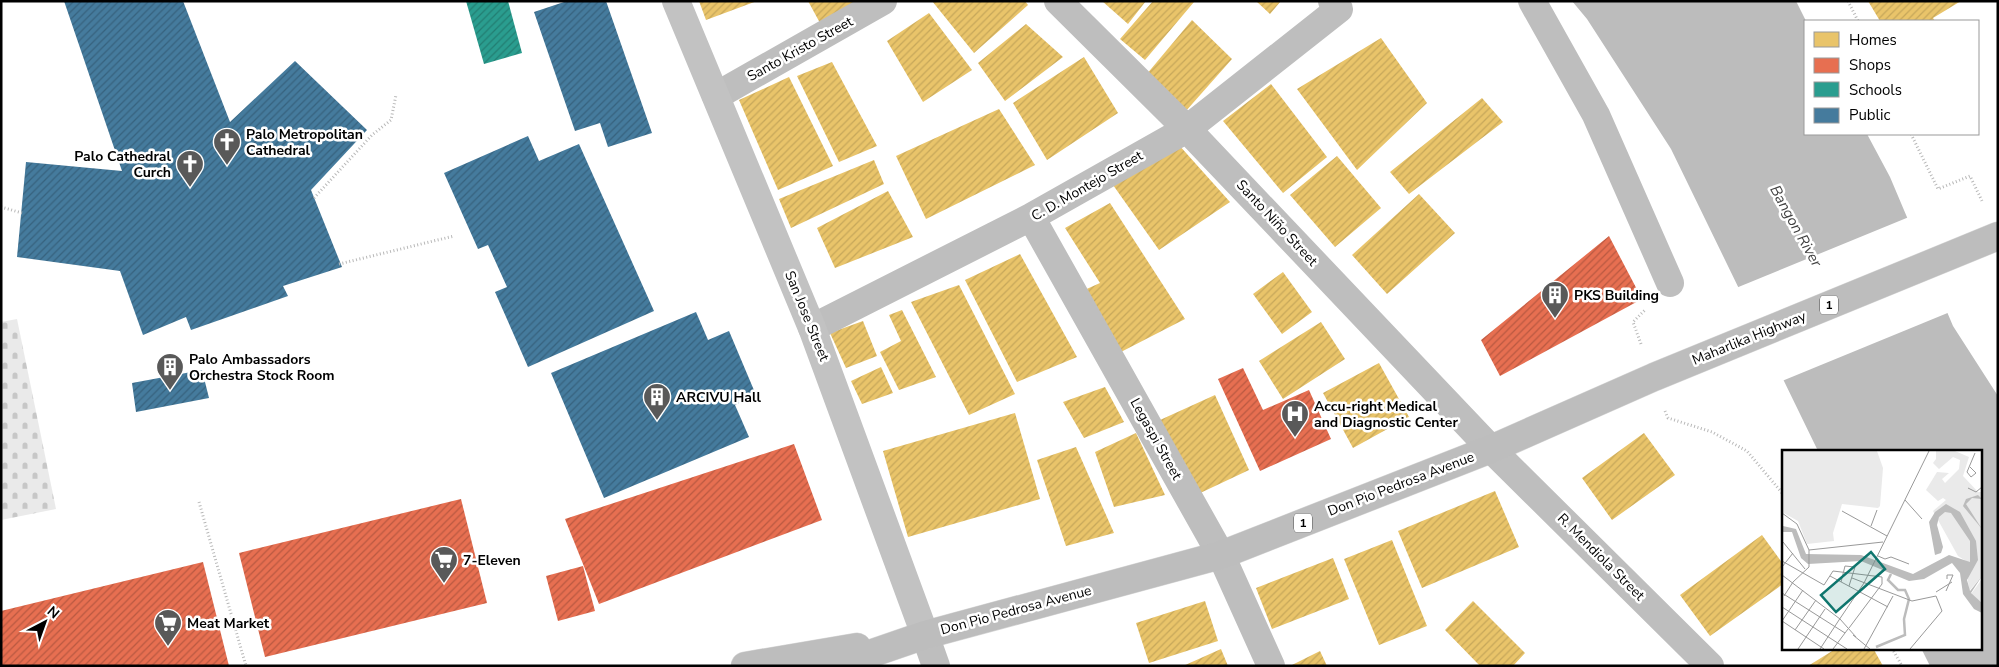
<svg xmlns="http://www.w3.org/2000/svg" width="1999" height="667" viewBox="0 0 1999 667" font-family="'Nunito Sans',sans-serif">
	<defs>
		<pattern id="cemetery-stones" width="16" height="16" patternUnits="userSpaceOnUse" patternTransform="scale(1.25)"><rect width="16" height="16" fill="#eaeaea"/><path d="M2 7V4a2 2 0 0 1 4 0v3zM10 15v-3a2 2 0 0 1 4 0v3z" fill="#c7c7c7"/></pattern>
		<pattern id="homes-hatch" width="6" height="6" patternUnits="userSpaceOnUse" patternTransform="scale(1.25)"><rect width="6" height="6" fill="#e9c46a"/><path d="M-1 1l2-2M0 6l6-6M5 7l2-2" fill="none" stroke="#c6a75a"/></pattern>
		<pattern id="shops-hatch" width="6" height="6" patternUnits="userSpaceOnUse" patternTransform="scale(1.25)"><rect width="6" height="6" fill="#e76f51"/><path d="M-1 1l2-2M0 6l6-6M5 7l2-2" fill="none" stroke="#b95941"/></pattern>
		<pattern id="schools-hatch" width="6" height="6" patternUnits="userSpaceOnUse" patternTransform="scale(1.25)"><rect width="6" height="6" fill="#2a9d8f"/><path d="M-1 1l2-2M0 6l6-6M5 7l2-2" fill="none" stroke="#227e72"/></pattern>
		<pattern id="public-hatch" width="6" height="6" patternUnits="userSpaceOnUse" patternTransform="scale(1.25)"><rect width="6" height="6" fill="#457b9d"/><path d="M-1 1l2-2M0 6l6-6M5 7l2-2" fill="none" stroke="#37627e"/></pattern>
	</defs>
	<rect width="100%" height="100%" fill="#fff"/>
	<path fill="url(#cemetery-stones)" d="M 17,319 L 56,509 L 1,520 L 1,322 Z"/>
	<path fill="#bcbcbc" d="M 1572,1 L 1796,1 L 1806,21 L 1805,134 L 1867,134 L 1890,177 L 1953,326 L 1998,396 L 1998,666 L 1930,666 L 1921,648 L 1980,648 L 1980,451 L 1818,451 L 1671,149 L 1587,19 Z"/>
	<path fill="#fff" d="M 1909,217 L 1950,312 L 1782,381 L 1736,288 Z"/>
	<path fill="url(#homes-hatch)" d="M 699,1 L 757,1 L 706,20 Z
		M 808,1 L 858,1 L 820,23 Z
		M 932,1 L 1025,1 L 1028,5 L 974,53 Z
		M 1102,1 L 1146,1 L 1128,24 Z
		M 1153,1 L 1194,2 L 1145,60 L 1120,39 Z
		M 1256,1 L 1281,1 L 1270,14 Z
		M 1868,1 L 1961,1 L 1933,18 L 1935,21 L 1880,21 Z
		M 929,13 L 972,70 L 923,102 L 887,41 Z
		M 1192,20 L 1232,59 L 1185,112 L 1146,75 Z
		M 1026,24 L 1063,57 L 1005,101 L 978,63 Z
		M 1381,38 L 1427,103 L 1357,170 L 1297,89 Z
		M 1084,57 L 1118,113 L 1047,160 L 1013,103 Z
		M 832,62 L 877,146 L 839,162 L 797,76 Z
		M 789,77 L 833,166 L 778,190 L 739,100 Z
		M 1271,84 L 1327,157 L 1283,193 L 1223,121 Z
		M 1482,98 L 1503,122 L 1409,194 L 1390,172 Z
		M 999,109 L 1035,165 L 926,219 L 896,156 Z
		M 1178,144 L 1230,202 L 1159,250 L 1113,185 Z
		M 1337,156 L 1381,208 L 1335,247 L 1290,195 Z
		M 874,160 L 884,184 L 791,228 L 779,199 Z
		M 888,191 L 913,237 L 835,268 L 817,228 Z
		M 1419,194 L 1455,233 L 1387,294 L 1352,255 Z
		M 1110,203 L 1185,319 L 1117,354 L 1080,292 L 1100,283 L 1065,228 Z
		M 1020,254 L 1077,357 L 1017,382 L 965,280 Z
		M 1283,272 L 1312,312 L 1282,334 L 1253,294 Z
		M 959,285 L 1015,394 L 969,415 L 911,302 Z
		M 902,310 L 936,377 L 899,390 L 880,352 L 901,341 L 889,315 Z
		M 863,321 L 877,356 L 846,368 L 830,333 Z
		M 1321,322 L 1345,359 L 1283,399 L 1259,361 Z
		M 1379,363 L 1409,417 L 1353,448 L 1323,393 Z
		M 881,367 L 893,393 L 862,404 L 851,381 Z
		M 1105,387 L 1124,422 L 1084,438 L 1063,402 Z
		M 1215,395 L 1249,470 L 1196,495 L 1160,420 Z
		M 1015,413 L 1040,499 L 908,537 L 883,451 Z
		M 1136,433 L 1165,495 L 1114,507 L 1095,452 Z
		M 1644,433 L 1675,475 L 1612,520 L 1582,478 Z
		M 1076,447 L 1114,533 L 1066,546 L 1037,460 Z
		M 1495,491 L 1519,547 L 1422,588 L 1398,531 Z
		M 1762,535 L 1783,564 L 1783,584 L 1710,636 L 1680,595 Z
		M 1392,540 L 1427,626 L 1379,645 L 1344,559 Z
		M 1333,558 L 1349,599 L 1272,629 L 1256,588 Z
		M 1205,601 L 1218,641 L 1149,663 L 1136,623 Z
		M 1473,601 L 1525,653 L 1513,666 L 1480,666 L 1445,630 Z
		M 1837,648 L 1873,648 L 1883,666 L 1808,666 Z
		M 1221,649 L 1228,666 L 1183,666 Z
		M 1320,651 L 1327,666 L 1290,666 Z"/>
	<path fill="url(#shops-hatch)" d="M 1609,236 L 1642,299 L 1500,376 L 1481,340 Z
		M 1243,368 L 1263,410 L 1309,390 L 1331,439 L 1260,471 L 1218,379 Z
		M 794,444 L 822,520 L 599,604 L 565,519 Z
		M 461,499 L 487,603 L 265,657 L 239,553 Z
		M 203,562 L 229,666 L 2,666 L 1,611 Z
		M 583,566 L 595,611 L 558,621 L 546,576 Z"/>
	<path fill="url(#schools-hatch)" d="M 466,1 L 508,1 L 522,53 L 484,64 Z"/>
	<path fill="url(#public-hatch)" d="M 64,1 L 183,1 L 230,122 L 295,61 L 367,130 L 311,190 L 342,267 L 283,286 L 288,296 L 191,330 L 186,317 L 143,335 L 120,271 L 17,257 L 26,162 L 122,171 Z
		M 567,1 L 606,1 L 652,133 L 608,147 L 600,123 L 575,131 L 534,12 Z
		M 528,136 L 539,161 L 579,144 L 654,311 L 528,367 L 495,292 L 507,287 L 488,245 L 478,249 L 444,173 Z
		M 696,312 L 708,340 L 729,331 L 756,395 L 735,405 L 749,437 L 604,498 L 551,373 Z
		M 202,370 L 209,398 L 136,412 L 132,383 Z"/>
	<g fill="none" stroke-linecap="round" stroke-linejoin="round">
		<defs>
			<path id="highway" d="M 745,666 L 857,647
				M 835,666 L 925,635 L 1221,555 L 1491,449 L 1654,377 L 1998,236"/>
		</defs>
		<use href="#highway" stroke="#dbdbdb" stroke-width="29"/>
		<path stroke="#b8b8b8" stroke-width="3" stroke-dasharray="1 2.5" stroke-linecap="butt" d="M 1848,1 L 1858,21
			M 1911,134 L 1938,189 L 1970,176 L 1983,203
			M 314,198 L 372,135 L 391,120 L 396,95
			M 1,207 L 22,213
			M 339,264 L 454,236
			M 1641,344 L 1633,322 L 1646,309
			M 1665,411 L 1668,418 L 1712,432 L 1747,451 L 1783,494
			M 199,502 L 246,666
			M 1892,648 L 1902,666"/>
		<path stroke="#bebebe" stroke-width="28" d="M 1058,1 L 1187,129 L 1491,449 L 1710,666
			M 1532,1 L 1596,115 L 1670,283
			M 716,96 L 883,1
			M 1031,217 L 1221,555 L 1271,666
			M 812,328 L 1031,217 L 1187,129 L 1339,9 L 1332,1
			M 925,635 L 936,666"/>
		<path stroke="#c2c2c2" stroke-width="28" d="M 676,1 L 812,328 L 925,635"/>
		<use href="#highway" stroke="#bdbdbd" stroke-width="28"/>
	</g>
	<defs>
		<symbol id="church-pin" viewBox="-11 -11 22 30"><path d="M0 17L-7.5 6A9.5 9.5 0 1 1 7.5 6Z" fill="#595959" stroke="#fff"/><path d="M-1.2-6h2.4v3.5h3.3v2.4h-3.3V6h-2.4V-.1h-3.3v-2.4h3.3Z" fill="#fff"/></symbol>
		<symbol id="building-pin" viewBox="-11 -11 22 30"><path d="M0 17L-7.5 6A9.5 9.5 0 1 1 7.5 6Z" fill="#595959" stroke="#fff"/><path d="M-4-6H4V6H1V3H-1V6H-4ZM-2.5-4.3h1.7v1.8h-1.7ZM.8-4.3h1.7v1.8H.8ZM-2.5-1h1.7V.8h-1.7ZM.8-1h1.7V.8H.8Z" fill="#fff"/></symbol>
		<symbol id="hospital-pin" viewBox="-11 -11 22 30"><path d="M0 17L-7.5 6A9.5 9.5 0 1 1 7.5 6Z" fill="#595959" stroke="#fff"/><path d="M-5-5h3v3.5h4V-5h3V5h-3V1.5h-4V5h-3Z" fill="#fff"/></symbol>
		<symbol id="supermarket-pin" viewBox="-11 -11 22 30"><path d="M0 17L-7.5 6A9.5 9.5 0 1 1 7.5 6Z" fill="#595959" stroke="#fff"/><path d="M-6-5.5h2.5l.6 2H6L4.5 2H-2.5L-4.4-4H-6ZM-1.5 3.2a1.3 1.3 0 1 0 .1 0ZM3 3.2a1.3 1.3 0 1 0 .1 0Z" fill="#fff"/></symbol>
	</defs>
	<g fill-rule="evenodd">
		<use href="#church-pin" x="211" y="126" width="32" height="43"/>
		<use href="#church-pin" x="174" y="148" width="32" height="43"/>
		<use href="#building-pin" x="1539" y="279" width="32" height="43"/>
		<use href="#building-pin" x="154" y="351" width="32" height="43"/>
		<use href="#building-pin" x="641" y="381" width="32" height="43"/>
		<use href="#hospital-pin" x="1279" y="398" width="32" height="43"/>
		<use href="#supermarket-pin" x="428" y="544" width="32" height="43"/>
		<use href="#supermarket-pin" x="152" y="607" width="32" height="43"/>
	</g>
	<g text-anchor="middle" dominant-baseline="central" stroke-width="5" stroke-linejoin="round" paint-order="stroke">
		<g fill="#fff" stroke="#4c4c4c" stroke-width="1">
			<rect x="1820" y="295.5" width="18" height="19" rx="4"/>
			<rect x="1294" y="513.5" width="18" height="19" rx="4"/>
		</g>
		<g font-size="12" font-weight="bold" fill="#000">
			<text x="1829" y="305">1</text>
			<text x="1303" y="523">1</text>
		</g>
		<g font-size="14" fill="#000" stroke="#fff">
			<text transform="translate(800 49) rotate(-29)">Santo Kristo Street</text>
			<text transform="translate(1087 186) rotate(-30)">C. D. Montejo Street</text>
			<text transform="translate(1277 223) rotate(47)">Santo Niño Street</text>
			<text transform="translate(807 316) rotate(68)">San Jose Street</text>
			<text transform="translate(1749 338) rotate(-22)">Maharlika Highway</text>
			<text transform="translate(1156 439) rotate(61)">Legaspi Street</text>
			<text transform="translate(1401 484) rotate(-21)">Don Pio Pedrosa Avenue</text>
			<text transform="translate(1601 557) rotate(45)">R. Mendiola Street</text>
			<text transform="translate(1016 610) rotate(-15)">Don Pio Pedrosa Avenue</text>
		</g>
		<g font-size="14" font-weight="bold" fill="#000" stroke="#fff" text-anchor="start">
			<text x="246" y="134">Palo Metropolitan<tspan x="246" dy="16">Cathedral</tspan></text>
			<text x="171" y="156" text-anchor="end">Palo Cathedral<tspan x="171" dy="16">Curch</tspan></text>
			<text x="1574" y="295">PKS Building</text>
			<text x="189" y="359">Palo Ambassadors<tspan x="189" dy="16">Orchestra Stock Room</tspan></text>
			<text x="676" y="397">ARCIVU Hall</text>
			<text x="1314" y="406">Accu-right Medical<tspan x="1314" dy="16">and Diagnostic Center</tspan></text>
			<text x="463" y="560">7-Eleven</text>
			<text x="187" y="623">Meat Market</text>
		</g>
		<g font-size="15" font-style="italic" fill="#414141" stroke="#fff">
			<text transform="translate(1796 226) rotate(61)">Bangon River</text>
		</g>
	</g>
	<g transform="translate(1782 450)">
		<rect width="200" height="200" fill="#fff"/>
		<path d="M 0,1 L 95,1 L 101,18 L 98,56 L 96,58 L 60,54 L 51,83 L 52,91 L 25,94 L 16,71 L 0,62 ZM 154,1 L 173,1 L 187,7 L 181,26 L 196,42 L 200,42 L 200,126 L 187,141 L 184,111 L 176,106 L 151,61 L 164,50 L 161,48 L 156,51 L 144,40 L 155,22 L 167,23 L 160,29 L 163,33 L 177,19 L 178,10 L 171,7 L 157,19 L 151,13 L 154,9 ZM 200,129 L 200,153 L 189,144 Z" fill="#eaeaea"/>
		<path d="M 196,45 L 200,49 L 190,48 L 184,54 L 200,79 L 181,56 L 184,49 ZM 164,54 L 178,62 L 194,91 L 196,110 L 185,130 L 188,141 L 200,126 L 189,143 L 200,153 L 200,163 L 192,159 L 181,144 L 178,123 L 170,113 L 142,129 L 127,131 L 79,111 L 26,114 L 19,108 L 10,82 L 0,82 L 1,76 L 14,79 L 24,104 L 79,105 L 131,124 L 167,105 L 188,112 L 188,91 L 169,63 L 163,62 L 157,67 L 155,75 L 161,97 L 159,103 L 153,105 L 147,72 L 153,62 Z" fill="#bcbcbc"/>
		<path fill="none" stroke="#bcbcbc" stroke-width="2.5" d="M 94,197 L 123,185 L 122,169 L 127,149 L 123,140 L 116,140 L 106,130 L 109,124"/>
		<path fill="none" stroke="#999" stroke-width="1" d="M 188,17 L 194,23 L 189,27 L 185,22 L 193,3M 186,38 L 194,42 L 200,37M 123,50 L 140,69M 60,61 L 105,86M 0,63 L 15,74 L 27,100 L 27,117 L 11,132M 89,76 L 95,60M 1,92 L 23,119M 27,100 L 101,92M 96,106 L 103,109 L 109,107 L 127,114M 0,111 L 42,135 L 51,121 L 100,127 L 100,134 L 67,178M 0,117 L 11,103M 0,125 L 58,169 L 74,187M 48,126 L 106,157M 70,128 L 130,151 L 154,146 L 160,161 L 128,199M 59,132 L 63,116 L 73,117 L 67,136M 164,141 L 171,125 L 165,125 L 165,129M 154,142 L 170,132M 0,143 L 63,183M 2,146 L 11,132M 0,157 L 65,199M 57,170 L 82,133 L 147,1M 0,171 L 42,199M 0,171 L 21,140M 13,180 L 34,150M 71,185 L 88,199M 16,199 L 43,159M 38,199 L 57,170M 51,199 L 66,179M 82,199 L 111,146"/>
		<path fill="#0f766e" fill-opacity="0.15" stroke="#0f766e" stroke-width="2.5" d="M 89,102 L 103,119 L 54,162 L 39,145 Z"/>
		<rect width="200" height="200" fill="none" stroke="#000" stroke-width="2.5"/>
	</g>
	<rect width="1999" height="667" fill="none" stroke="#000000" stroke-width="5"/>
	<rect x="1804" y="20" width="175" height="115" fill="#ffffff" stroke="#999999"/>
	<rect x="1814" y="32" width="25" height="15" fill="#e9c46a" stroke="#999999"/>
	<text x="1849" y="45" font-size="15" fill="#000000">Homes</text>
	<rect x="1814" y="58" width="25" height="15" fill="#e76f51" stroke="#999999"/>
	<text x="1849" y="70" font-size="15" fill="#000000">Shops</text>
	<rect x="1814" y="82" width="25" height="15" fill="#2a9d8f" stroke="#999999"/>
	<text x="1849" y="95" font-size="15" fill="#000000">Schools</text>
	<rect x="1814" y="108" width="25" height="15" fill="#457b9d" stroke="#999999"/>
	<text x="1849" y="120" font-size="15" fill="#000000">Public</text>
	<g transform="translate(45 622) rotate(41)" stroke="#ffffff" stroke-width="4" paint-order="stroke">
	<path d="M0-4L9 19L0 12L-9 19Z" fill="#000000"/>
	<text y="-8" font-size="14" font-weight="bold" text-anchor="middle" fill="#000000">N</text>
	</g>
</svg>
